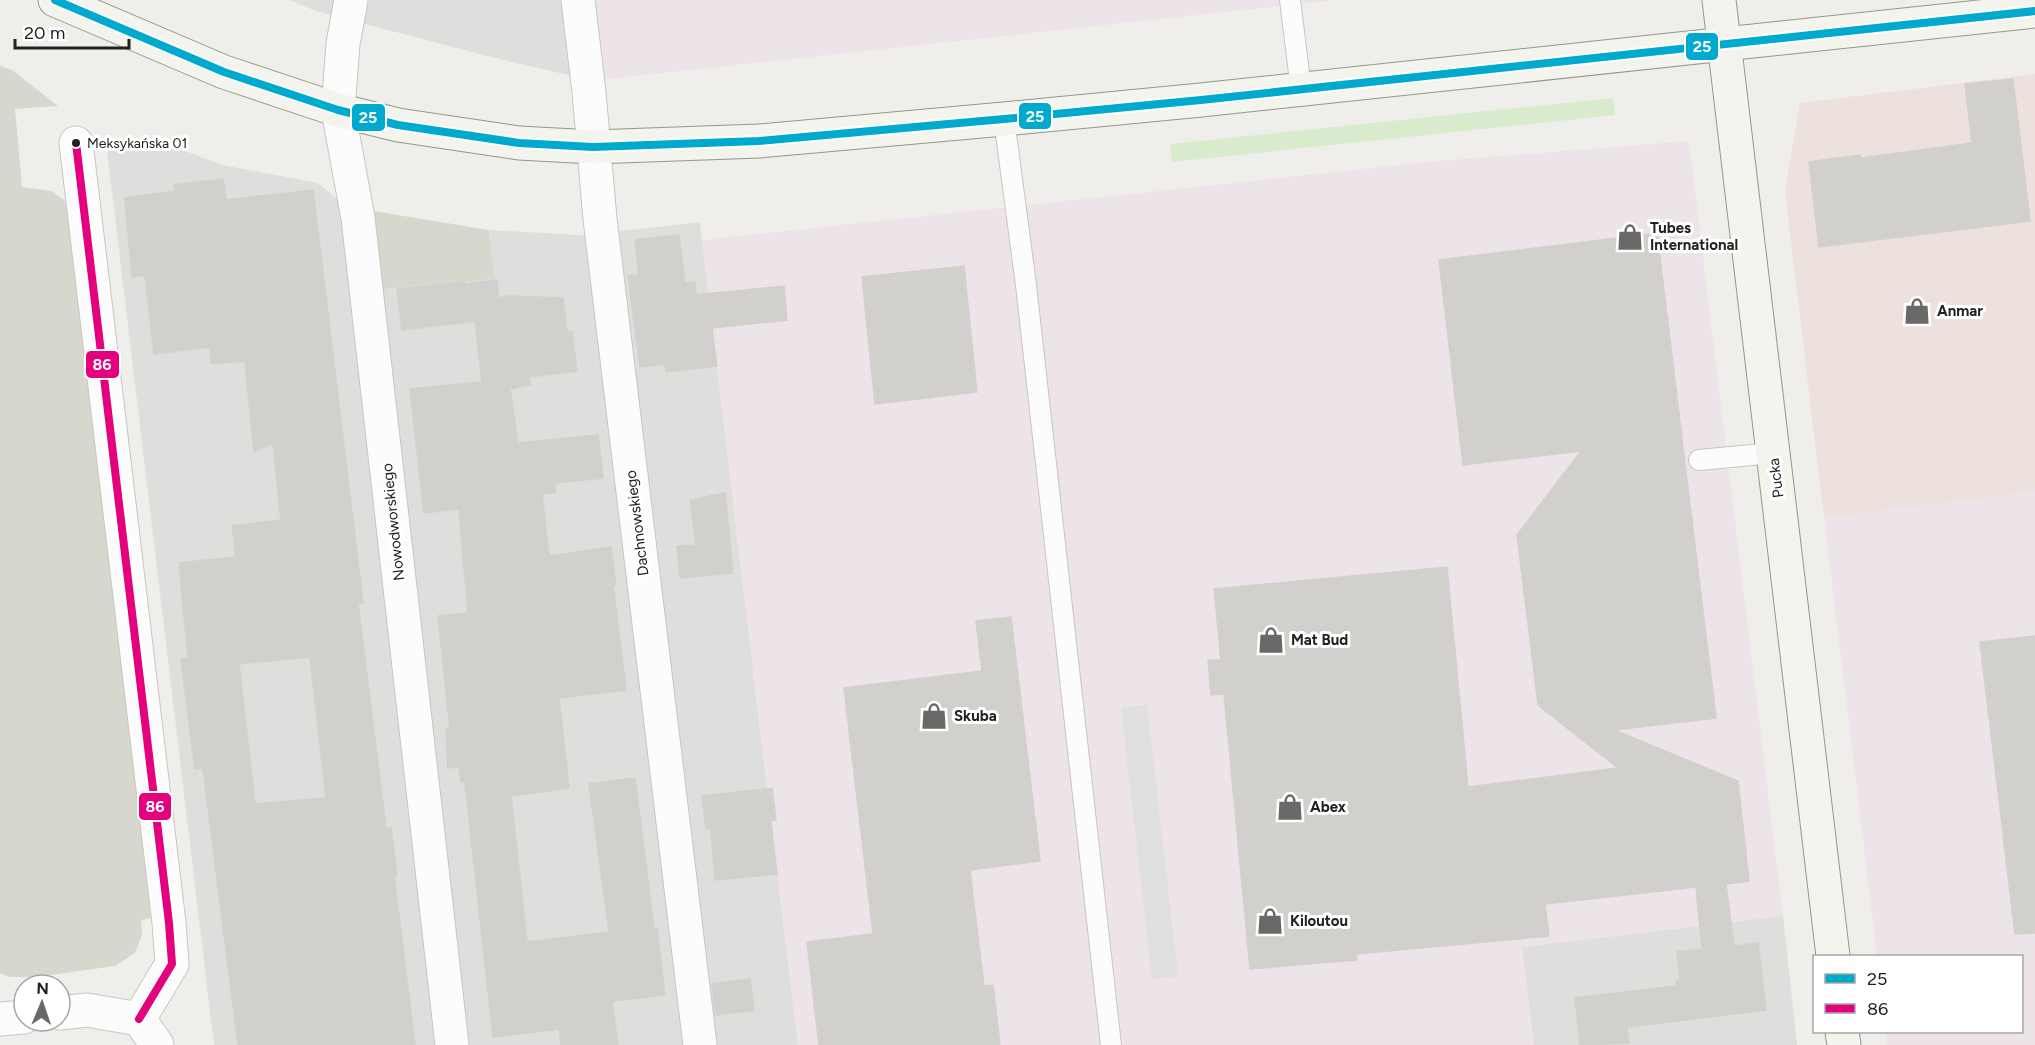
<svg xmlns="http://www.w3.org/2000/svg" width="2035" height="1045" viewBox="0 0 2035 1045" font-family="Figtree,sans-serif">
	<rect width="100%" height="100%" fill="#efeeeb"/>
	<path fill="#dededc" d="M 289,0 L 589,0 L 577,77 L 487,56 L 316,11 Z
		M 149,137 L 222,165 L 318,183 L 337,199 L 373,211 L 384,289 L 495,279 L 489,230 L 614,237 L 615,232 L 700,222 L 767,788 L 772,788 L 776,821 L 771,821 L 798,1045 L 214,1045 L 107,150 Z
		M 1783,916 L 1797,1045 L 1534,1045 L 1522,947 Z"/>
	<path fill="#ece1dd" d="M 2035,74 L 2035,492 L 1824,518 L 1785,191 L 1800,103 Z"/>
	<path fill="#ece4e8" d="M 589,0 L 1337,0 L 599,80 Z
		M 1689,141 L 1783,916 L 1522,947 L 1534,1045 L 798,1045 L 771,821 L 776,820 L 772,788 L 767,788 L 702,240 L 1427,162 Z
		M 2035,492 L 2035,1045 L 1887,1045 L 1886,1032 L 2022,1032 L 2022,956 L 1877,956 L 1824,518 Z"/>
	<path fill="#d7d7cd" d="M 0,66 L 12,70 L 58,106 L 15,109 L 22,187 L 52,191 L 64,200 L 69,215 L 151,918 L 141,920 L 142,935 L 135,953 L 115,966 L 36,977 L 10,977 L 0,973 Z
		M 373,211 L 489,230 L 495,279 L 383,289 Z"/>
	<path fill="#d8ebcc" d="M 1613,98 L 1615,115 L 1172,162 L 1170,144 Z"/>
	<path fill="#dfdfde" d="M 1147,705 L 1178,976 L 1152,979 L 1121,708 Z"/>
	<path fill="#d2d0cd" stroke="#d2d0cc" stroke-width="1.5" fill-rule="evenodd" d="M 2013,79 L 2030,221 L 1819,247 L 1809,162 L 1860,155 L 1861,158 L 1972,143 L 1965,84 Z
		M 223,179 L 226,200 L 313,190 L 363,603 L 358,603 L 386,828 L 391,828 L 397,876 L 394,876 L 415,1045 L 238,1045 L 203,768 L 195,769 L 190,731 L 181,659 L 188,658 L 179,563 L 236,557 L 232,526 L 281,520 L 273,443 L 254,452 L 245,361 L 211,364 L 210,347 L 154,354 L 145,275 L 132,277 L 125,198 L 175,191 L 174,185 ZM 310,657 L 326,798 L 255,804 L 239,664 Z
		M 1657,233 L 1716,718 L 1614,730 L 1738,781 L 1749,881 L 1726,884 L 1734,946 L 1758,943 L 1766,1010 L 1627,1027 L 1629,1043 L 1580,1045 L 1575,998 L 1676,986 L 1676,981 L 1680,980 L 1677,952 L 1702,949 L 1696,887 L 1545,904 L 1549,936 L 1356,954 L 1357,960 L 1250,969 L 1224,694 L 1211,695 L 1208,660 L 1221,660 L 1214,589 L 1447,567 L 1468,787 L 1618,768 L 1538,705 L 1517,535 L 1581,451 L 1463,465 L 1439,260 Z
		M 679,235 L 685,283 L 695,282 L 696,295 L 784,286 L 787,320 L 712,328 L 717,366 L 666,372 L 665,364 L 640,367 L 628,276 L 639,275 L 635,240 Z
		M 964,266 L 977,392 L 875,404 L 862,277 Z
		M 497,280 L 499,299 L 506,296 L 563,298 L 567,332 L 572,332 L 577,371 L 529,377 L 530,385 L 510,389 L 518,443 L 598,435 L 603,478 L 555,483 L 555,492 L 542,494 L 549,556 L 611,547 L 616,585 L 613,585 L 626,690 L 559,698 L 569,788 L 511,796 L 527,942 L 609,932 L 589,784 L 635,778 L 654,929 L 657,928 L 665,995 L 612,1001 L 618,1045 L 561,1045 L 559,1029 L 493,1037 L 465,782 L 461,782 L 459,767 L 448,768 L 446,729 L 450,729 L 438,616 L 468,613 L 459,509 L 424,513 L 410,389 L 482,382 L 475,321 L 402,330 L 397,289 L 465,282 L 465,284 Z
		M 725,493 L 733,573 L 680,578 L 677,546 L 696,545 L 690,500 Z
		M 1011,617 L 1040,861 L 970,870 L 984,986 L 993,985 L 1000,1045 L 819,1045 L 807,942 L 873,934 L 844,688 L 982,671 L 976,621 Z
		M 2035,636 L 2035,933 L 2015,934 L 1980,642 Z
		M 772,788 L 776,820 L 771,821 L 777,874 L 715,880 L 711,828 L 706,829 L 702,796 Z
		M 750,979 L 754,1010 L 716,1015 L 712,984 Z"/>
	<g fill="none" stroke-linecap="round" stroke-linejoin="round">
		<defs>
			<path id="lane" d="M 1290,0 L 1301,89
				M 1004,119 L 1026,285 L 1111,1045
				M 1699,460 L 1773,453"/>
			<path id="street" d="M 351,0 L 343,44 L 338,110 L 358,218 L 452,1045
				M 578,0 L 589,92 L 600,219 L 700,1045
				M 76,143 L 169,923 L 172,964 L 139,1019
				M 60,1013 L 87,1010 L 139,1019
				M 0,1019 L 24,1017
				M 139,1019 L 157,1045"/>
			<path id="secondary" d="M 55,0 L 224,72 L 338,110 L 398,125 L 519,143 L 593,147 L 759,141 L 1004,119 L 1201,100 L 2035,11
				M 1719,0 L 1833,956
				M 1842,1032 L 1844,1045"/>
		</defs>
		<use href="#lane" stroke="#c6c6c4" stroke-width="22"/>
		<use href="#street" stroke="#c6c6c4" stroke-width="35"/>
		<use href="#secondary" stroke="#949983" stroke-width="35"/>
		<use href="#lane" stroke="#fdfcfc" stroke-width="20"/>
		<use href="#street" stroke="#fdfcfc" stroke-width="33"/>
		<use href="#secondary" stroke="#f2f4ed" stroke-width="33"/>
		<defs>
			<path id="bus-1" d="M 55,0 L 224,72 L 338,110 L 398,125 L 519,143 L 593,147 L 759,141 L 1004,119 L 1201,100 L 2035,11"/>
			<path id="bus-2" d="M 76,143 L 169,923 L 172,964 L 139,1019"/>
		</defs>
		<use href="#bus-1" stroke="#fff" stroke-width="12"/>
		<use href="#bus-2" stroke="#fff" stroke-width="12"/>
		<use href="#bus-1" stroke="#00a9ce" stroke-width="8"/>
		<use href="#bus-2" stroke="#e5007d" stroke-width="8"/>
	</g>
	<defs>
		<symbol id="shop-bare" viewBox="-9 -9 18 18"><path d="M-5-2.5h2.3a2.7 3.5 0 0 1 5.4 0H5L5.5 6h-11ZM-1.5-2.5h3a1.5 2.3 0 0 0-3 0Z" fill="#696968" stroke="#fff" stroke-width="2.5" paint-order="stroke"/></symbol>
	</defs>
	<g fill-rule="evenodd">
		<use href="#shop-bare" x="1611" y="218" width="38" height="38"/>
		<use href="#shop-bare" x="1898" y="292" width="38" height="38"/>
		<use href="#shop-bare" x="1252" y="621" width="38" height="38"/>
		<use href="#shop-bare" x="915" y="697" width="38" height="38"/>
		<use href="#shop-bare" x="1271" y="788" width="38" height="38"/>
		<use href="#shop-bare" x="1251" y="902" width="38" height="38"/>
	</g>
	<circle fill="#212121" stroke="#fff" stroke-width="2" cx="76" cy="143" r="5"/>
	<g text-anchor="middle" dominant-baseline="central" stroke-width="6" stroke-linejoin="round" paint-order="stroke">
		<g font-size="14" fill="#212121" stroke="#fff" text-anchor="start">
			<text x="87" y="143">Meksykańska 01</text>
		</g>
		<g font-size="15" font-weight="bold" fill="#212121" stroke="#fff" text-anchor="start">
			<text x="1650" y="228">Tubes<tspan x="1650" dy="17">International</tspan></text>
			<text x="1937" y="311">Anmar</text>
			<text x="1291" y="640">Mat Bud</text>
			<text x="954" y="716">Skuba</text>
			<text x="1310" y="807">Abex</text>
			<text x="1290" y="921">Kiloutou</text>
		</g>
		<g font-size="15" fill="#212121" stroke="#fff">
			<text transform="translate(1776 478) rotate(-97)">Pucka</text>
			<text transform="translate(393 522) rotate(-96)">Nowodworskiego</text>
			<text transform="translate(637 523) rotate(-97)">Dachnowskiego</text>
		</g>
	</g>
	<g stroke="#fff" stroke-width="2">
		<rect x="1685" y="32" width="34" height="29" rx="6" fill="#00a9ce"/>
		<rect x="1018" y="102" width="34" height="28" rx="6" fill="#00a9ce"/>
		<rect x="351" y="103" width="35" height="29" rx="6" fill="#00a9ce"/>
		<rect x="85" y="350" width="35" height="29" rx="6" fill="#e5007d"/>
		<rect x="138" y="792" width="34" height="29" rx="6" fill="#e5007d"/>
	</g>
	<g font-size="16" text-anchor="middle" font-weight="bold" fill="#fff">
		<text x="1702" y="52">25</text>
		<text x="1035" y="122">25</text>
		<text x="368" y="123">25</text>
		<text x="102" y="370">86</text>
		<text x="155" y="812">86</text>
	</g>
	<rect x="1813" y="955" width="210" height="78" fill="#ffffff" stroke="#a6a6a6" stroke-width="1.5"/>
	<rect x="1825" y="974" width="30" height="9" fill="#00a9ce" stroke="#a6a6a6" stroke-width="1.5"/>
	<text x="1867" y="985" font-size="18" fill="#212121">25</text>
	<rect x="1825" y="1004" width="30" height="9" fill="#e5007d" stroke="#a6a6a6" stroke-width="1.5"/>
	<text x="1867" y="1015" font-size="18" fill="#212121">86</text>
	<g transform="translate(42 1003) rotate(2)"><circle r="28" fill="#ffffff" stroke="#a6a6a6" stroke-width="1.5"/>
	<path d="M0-4.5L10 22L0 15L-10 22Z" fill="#696968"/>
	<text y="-9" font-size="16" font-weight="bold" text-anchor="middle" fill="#212121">N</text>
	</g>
	<path d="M15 39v9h114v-9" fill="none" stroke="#212121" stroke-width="3"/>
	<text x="24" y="39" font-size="18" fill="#212121" stroke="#ffffff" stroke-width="4.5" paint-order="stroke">20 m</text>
</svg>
